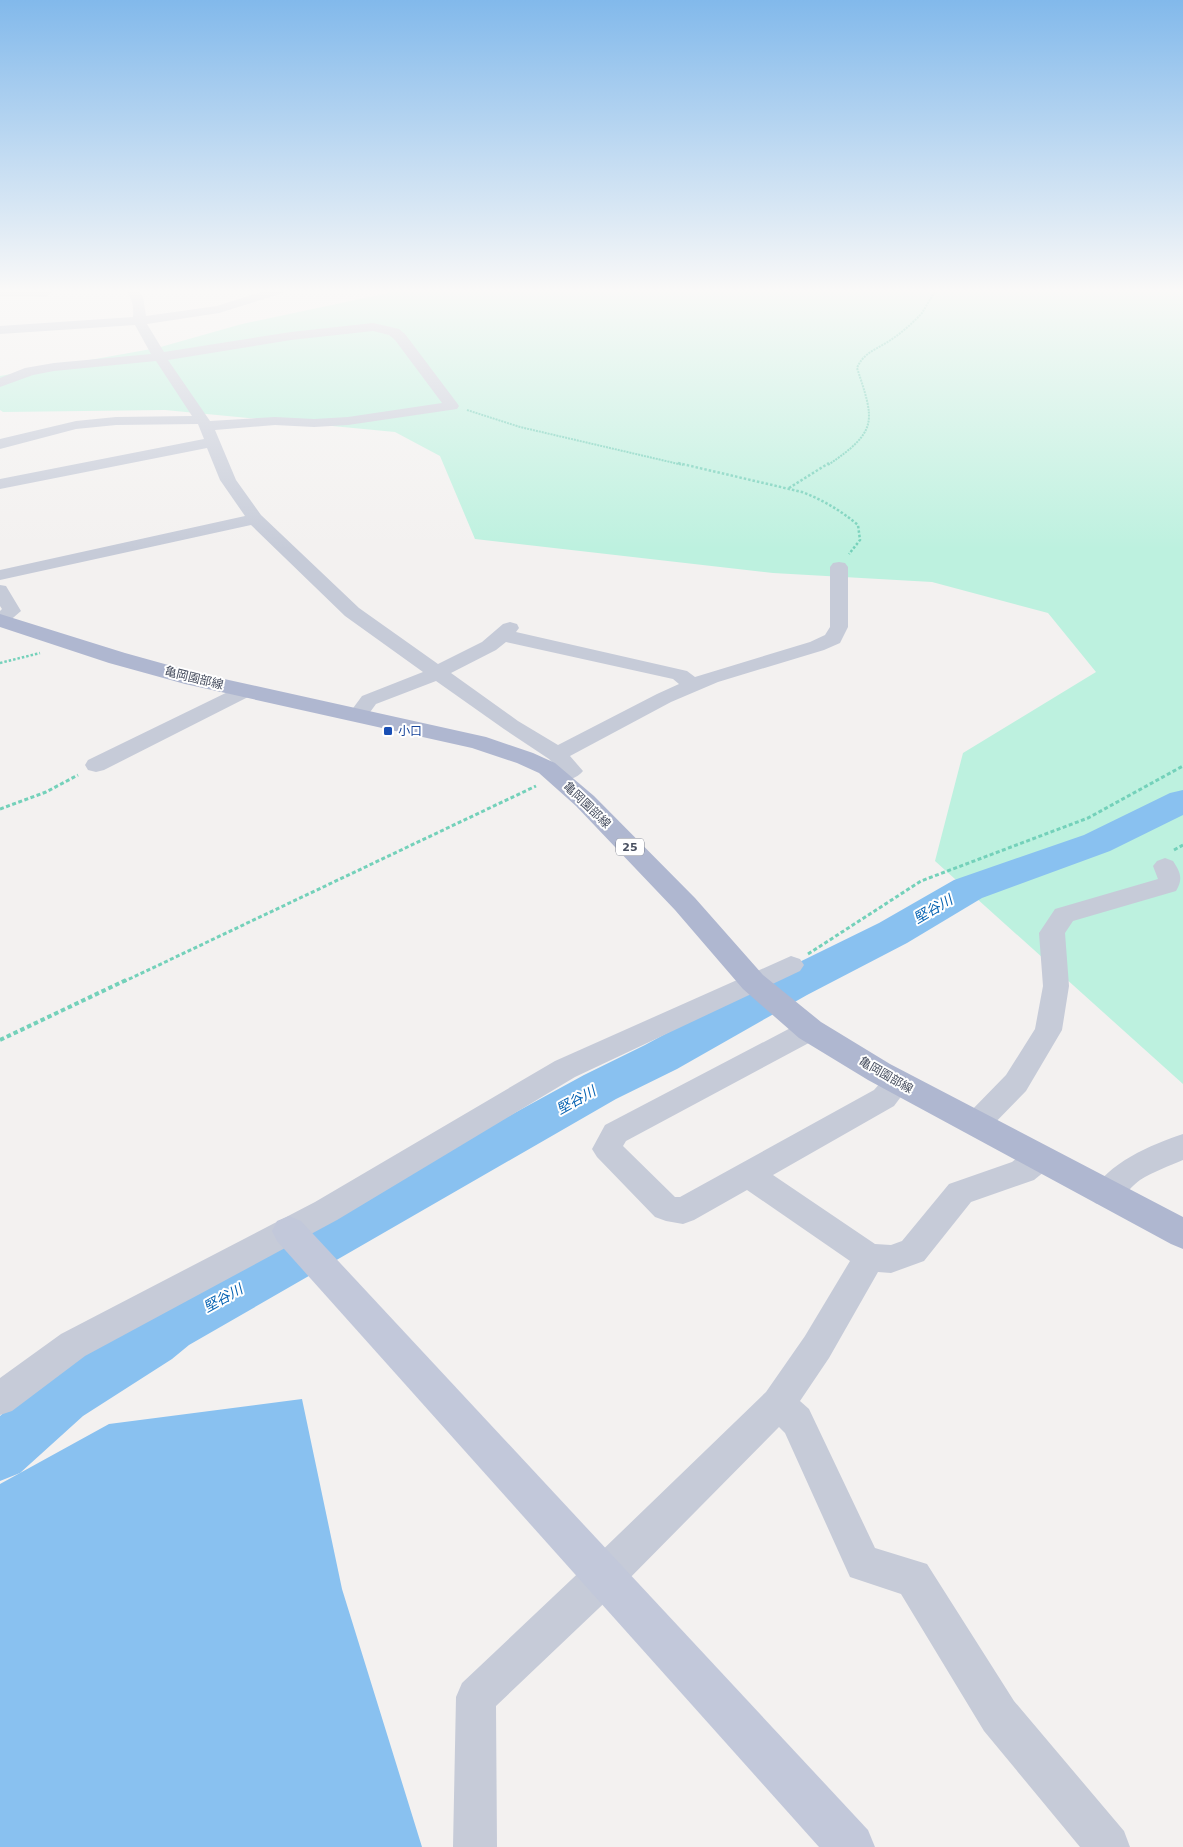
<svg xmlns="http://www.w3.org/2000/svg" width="1183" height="1847" viewBox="0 0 1183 1847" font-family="'DejaVu Sans','Noto Sans JP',sans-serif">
	<rect width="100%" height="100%" fill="#f3f1f0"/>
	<path fill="#bdf1df" d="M 392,290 L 1183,290 L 1183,1084 L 935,861 L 963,753 L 1096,672 L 1048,613 L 932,582 L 773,573 L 475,539 L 440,456 L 395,432 L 165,410 L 3,412 L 0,410 L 0,376 L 157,348 L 242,324 L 388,293 Z"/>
	<path fill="#89c1f0" d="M 302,1399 L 342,1589 L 422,1847 L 0,1847 L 0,1484 L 109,1424 Z"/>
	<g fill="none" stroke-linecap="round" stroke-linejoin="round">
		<path fill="#89c1f0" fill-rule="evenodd" d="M 1183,790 L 1183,815 L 1110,851 L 982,898 L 907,943 L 807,995 L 677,1069 L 616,1099 L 189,1345 L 172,1359 L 83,1416 L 20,1473 L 0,1481 L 0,1416 L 43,1378 L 134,1325 L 151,1311 L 584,1075 L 645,1045 L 777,973 L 879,923 L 954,880 L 1084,835 L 1170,793 Z"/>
		<path stroke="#74d1ba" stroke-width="2" stroke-dasharray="2 1" stroke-linecap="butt" d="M 467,410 L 520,427 L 683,465
			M 828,465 C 878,431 875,422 857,368 C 862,355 874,350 886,343 C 899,335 912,324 922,313 C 927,305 931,297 937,290"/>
		<path stroke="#74d1ba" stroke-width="2.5" stroke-dasharray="2.5 2" stroke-linecap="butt" d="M 678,463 L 802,492 C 823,500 840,510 858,525 L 860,540 L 849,554
			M 789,488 L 829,463
			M 0,663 L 40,653"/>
		<path stroke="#74d1ba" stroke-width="3" stroke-dasharray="4 2.5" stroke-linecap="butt" d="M 0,809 L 46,792 L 78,775
			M 1174,850 L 1183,845
			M 808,954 L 921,881 L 1088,818 L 1183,766
			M 123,982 L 536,786"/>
		<path stroke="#74d1ba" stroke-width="4" stroke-dasharray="4.5 3" stroke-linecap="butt" d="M 0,1040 L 126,980"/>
		<path fill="#c6cbd8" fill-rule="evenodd" d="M 0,290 L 48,290 L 52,293 L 46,297 L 0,296 Z
			M 126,290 L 138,290 L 143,297 L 146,316 L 217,306 L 267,290 L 285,290 L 283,293 L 219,313 L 147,324 L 164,352 L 291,332 L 373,323 L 399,329 L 405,334 L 457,403 L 459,406 L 457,409 L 348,425 L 314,427 L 275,425 L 215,430 L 236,480 L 261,515 L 359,608 L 438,664 L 482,642 L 503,624 L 510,622 L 517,624 L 519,628 L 516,632 L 687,671 L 695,677 L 810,642 L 825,635 L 830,627 L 830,567 L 833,563 L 839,562 L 845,563 L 848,567 L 848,627 L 840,643 L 824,650 L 718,682 L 671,702 L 570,756 L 583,771 C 576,780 560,783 549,781 L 546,776 L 549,771 L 558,768 L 549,759 L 504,729 L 436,681 L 376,704 L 365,719 L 358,721 L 351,719 L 348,715 L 362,696 L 423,672 L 345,616 L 251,525 L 0,580 L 0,570 L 245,516 L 220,480 L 207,448 L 0,489 L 0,479 L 204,439 L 198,424 L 116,425 L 76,429 L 0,449 L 0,439 L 76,421 L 116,417 L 192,416 L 156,361 L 54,371 L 33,375 L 0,387 L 0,378 L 25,368 L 54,363 L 151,354 L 135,325 L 0,334 L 0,326 L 133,317 C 134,306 132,299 126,290 ZM 373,331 L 389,335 L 395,340 L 442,403 L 348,417 L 314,419 L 275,417 L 210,421 L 168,360 L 291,340 ZM 506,642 L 673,679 L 679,684 L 657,694 L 558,745 L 518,721 L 451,673 L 496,650 Z
			M 0,585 L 6,586 L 21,611 L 7,623 L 0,625 L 0,611 L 2,609 L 0,606 Z
			M 245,685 L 252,687 L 255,691 L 252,695 L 104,770 L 96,772 L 88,770 L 85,765 L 88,760 L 238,687 Z
			M 1165,858 L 1173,861 C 1181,873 1183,879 1176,891 L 1073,921 L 1065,933 L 1069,986 L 1062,1030 L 1026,1091 L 986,1132 L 976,1136 L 966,1132 L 961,1124 L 966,1116 L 1006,1075 L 1035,1029 L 1043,986 L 1039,933 L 1055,909 L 1158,879 L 1153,866 L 1157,861 Z
			M 791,956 L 800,959 L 804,965 L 800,971 L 575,1077 L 337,1220 L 85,1356 L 12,1411 L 0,1415 L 0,1378 L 61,1334 L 315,1202 L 555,1061 Z
			M 810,1020 L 820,1023 L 824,1030 L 820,1037 L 626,1141 L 623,1146 L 675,1197 L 680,1197 L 874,1090 C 885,1078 891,1069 908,1074 L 912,1082 L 894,1106 L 773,1175 L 875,1244 L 891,1245 L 902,1241 L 949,1184 L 1012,1162 L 1028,1149 L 1039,1146 L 1050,1149 L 1054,1158 L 1050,1167 L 1034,1180 L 971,1202 L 924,1261 L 891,1273 L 878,1272 L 829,1358 L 800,1401 L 809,1409 L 875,1548 L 927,1564 L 1014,1701 L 1124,1831 L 1130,1847 L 1080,1847 L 984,1731 L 901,1594 L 850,1577 L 785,1433 L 779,1427 L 618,1590 L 496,1706 L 497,1847 L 453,1847 L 456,1697 L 462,1683 L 590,1562 L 766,1392 L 805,1336 L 850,1261 L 747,1190 L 694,1220 L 683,1224 L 666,1221 L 655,1217 L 597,1157 L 592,1149 L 605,1125 L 800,1023 Z
			M 1183,1134 L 1183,1160 C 1169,1166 1153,1172 1140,1180 C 1123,1192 1120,1212 1095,1203 L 1091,1194 C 1106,1164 1152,1144 1183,1134 Z"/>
		<path fill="#c2c8da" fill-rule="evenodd" d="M 289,1216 L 301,1221 L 868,1830 L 875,1847 L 819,1847 L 277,1241 L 272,1231 L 277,1221 Z"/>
		<path fill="#afb7d0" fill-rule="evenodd" d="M 0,614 L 125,653 L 197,673 L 486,737 L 533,753 L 555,763 L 594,796 L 695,898 L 763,975 L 821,1022 L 890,1064 L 1183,1217 L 1183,1249 L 1171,1244 L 868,1080 L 799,1038 L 743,989 L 675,910 L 576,806 L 539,773 L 517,763 L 472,748 L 185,684 L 109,663 L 0,627 Z"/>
	</g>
	<linearGradient id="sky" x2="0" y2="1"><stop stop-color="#82b9eb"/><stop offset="0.53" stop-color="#faf9f8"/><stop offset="1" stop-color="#faf9f8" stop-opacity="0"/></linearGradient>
	<rect width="1183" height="549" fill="url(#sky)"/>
	<rect fill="#1a4fb4" stroke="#fff" stroke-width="2" x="383" y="726" width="10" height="10" rx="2.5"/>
	<g text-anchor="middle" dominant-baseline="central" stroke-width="4" stroke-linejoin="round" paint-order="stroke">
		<rect fill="#fff" stroke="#7e838f" stroke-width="1" x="616" y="838.5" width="28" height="17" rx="4"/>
		<g font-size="11" font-weight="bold" fill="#474e5f">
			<text x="630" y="847">25</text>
		</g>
		<g font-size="12" fill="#474e5f" stroke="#fff">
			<text transform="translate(194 678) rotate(14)">亀岡園部線</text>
			<text transform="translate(587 805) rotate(44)">亀岡園部線</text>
			<text transform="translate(886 1075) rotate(30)">亀岡園部線</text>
		</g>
		<g font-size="12" fill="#164399" stroke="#fff" text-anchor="start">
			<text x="398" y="731">小口</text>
		</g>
		<g font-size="14" font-style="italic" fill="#0663b3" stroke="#fff">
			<text transform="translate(933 909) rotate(-30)">堅谷川</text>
			<text transform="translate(576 1100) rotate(-29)">堅谷川</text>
			<text transform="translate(223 1298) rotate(-29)">堅谷川</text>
		</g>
	</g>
</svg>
